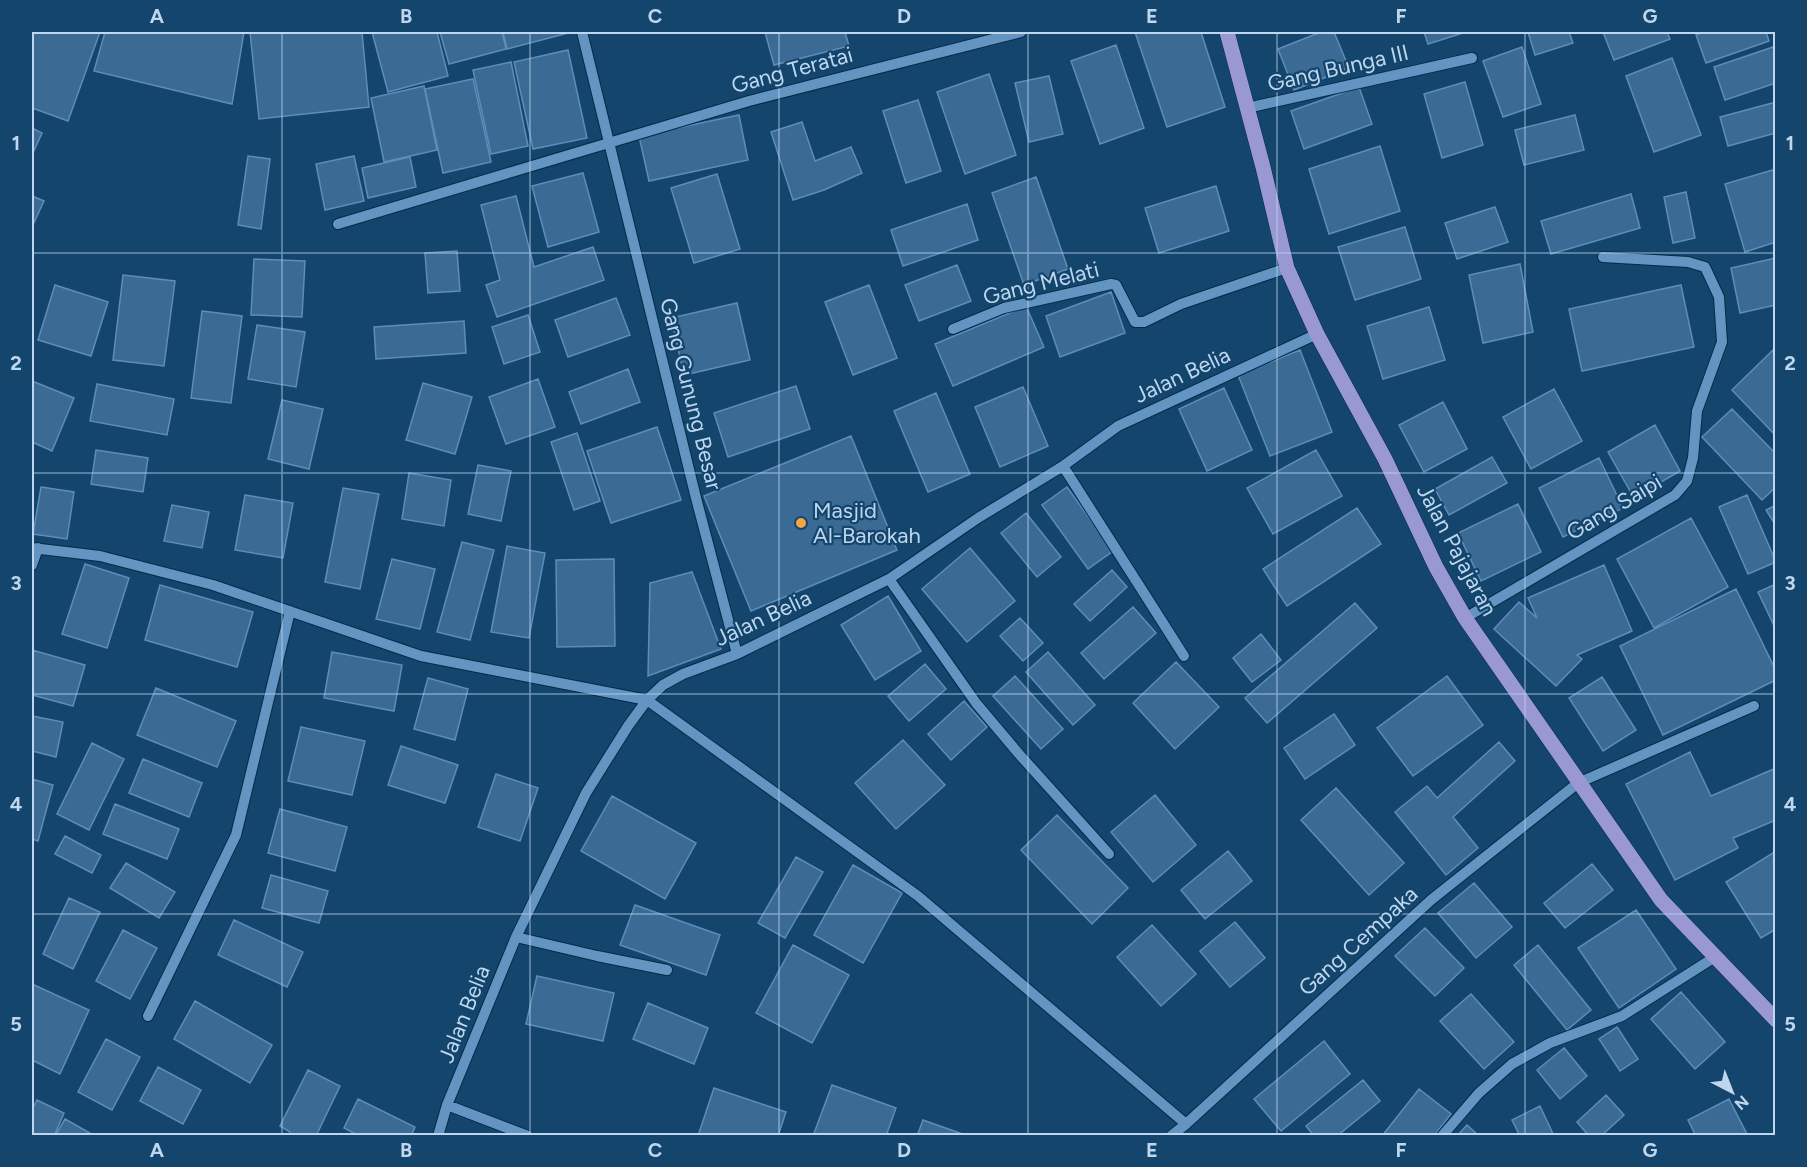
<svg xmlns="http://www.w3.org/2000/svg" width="1807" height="1167" viewBox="0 0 1807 1167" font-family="Figtree,sans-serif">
	<rect width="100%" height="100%" fill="#14456d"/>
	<path fill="#3b6a95" stroke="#5d8db9" stroke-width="1.5" d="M 32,32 L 100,32 L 68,121 L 32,108 Z
		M 105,32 L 244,32 L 232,104 L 94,71 Z
		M 250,32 L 362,32 L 369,107 L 259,119 Z
		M 372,32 L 437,32 L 448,76 L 388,92 Z
		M 440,32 L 502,32 L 506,49 L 449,64 Z
		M 503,32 L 572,32 L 507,49 Z
		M 765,32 L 845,32 L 849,46 L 774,65 Z
		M 1135,32 L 1201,32 L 1225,107 L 1167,127 Z
		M 1321,32 L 1334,32 L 1349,68 L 1294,90 L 1278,49 Z
		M 1424,32 L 1466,32 L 1428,44 Z
		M 1528,32 L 1569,32 L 1573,43 L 1535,55 Z
		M 1603,32 L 1667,32 L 1670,39 L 1614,60 Z
		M 1704,32 L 1766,32 L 1769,41 L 1706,63 L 1696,35 Z
		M 1116,45 L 1144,128 L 1100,144 L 1071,61 Z
		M 1522,47 L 1541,104 L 1503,117 L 1483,61 Z
		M 1773,47 L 1776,56 L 1776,83 L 1725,100 L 1714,67 Z
		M 568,50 L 587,138 L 533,149 L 514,62 Z
		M 1672,58 L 1701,135 L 1654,152 L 1626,76 Z
		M 511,62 L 528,146 L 491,154 L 473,70 Z
		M 989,74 L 1016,155 L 965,174 L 937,92 Z
		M 1049,76 L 1063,134 L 1029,142 L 1015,83 Z
		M 473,79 L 491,162 L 443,173 L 425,89 Z
		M 1465,82 L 1483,145 L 1442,158 L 1424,94 Z
		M 424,86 L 437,150 L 384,162 L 371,98 Z
		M 1359,87 L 1372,124 L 1304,149 L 1291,111 Z
		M 918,100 L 941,171 L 906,183 L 883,111 Z
		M 1776,102 L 1776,133 L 1728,146 L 1720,117 Z
		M 739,115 L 748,160 L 649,181 L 639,136 Z
		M 1575,115 L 1584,150 L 1524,165 L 1515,130 Z
		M 802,122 L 815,161 L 851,147 L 862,173 L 824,190 L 793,200 L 771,132 Z
		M 32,128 L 42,133 L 32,155 Z
		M 1380,146 L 1400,211 L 1329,234 L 1309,169 Z
		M 248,156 L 270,159 L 261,229 L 238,225 Z
		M 354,156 L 364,201 L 325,210 L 316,164 Z
		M 410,157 L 416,187 L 368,198 L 362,168 Z
		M 1776,169 L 1776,242 L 1745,252 L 1725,184 Z
		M 583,173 L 599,232 L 548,247 L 532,186 Z
		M 717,174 L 740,249 L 694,263 L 671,188 Z
		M 1036,177 L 1068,269 L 1024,285 L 992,193 Z
		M 1216,186 L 1229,231 L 1159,253 L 1145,208 Z
		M 1686,192 L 1695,238 L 1673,243 L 1664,197 Z
		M 1631,194 L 1640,228 L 1551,254 L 1541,221 Z
		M 32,196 L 44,201 L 32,227 Z
		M 516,196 L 534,267 L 593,247 L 604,280 L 497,317 L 486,285 L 500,280 L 481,205 Z
		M 967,204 L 978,240 L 903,266 L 891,230 Z
		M 1495,207 L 1508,242 L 1457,259 L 1445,223 Z
		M 1405,227 L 1421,279 L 1355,300 L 1338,247 Z
		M 457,251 L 460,291 L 428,293 L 425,253 Z
		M 1776,258 L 1776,305 L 1740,313 L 1731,268 Z
		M 254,259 L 305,261 L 302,317 L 251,315 Z
		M 1520,264 L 1533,332 L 1483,343 L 1469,275 Z
		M 957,265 L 971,301 L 919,321 L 905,285 Z
		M 123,275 L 175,281 L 164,366 L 113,360 Z
		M 55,285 L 108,302 L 91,356 L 38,340 Z
		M 869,285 L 897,358 L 853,375 L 825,302 Z
		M 1681,285 L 1694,347 L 1582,371 L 1569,309 Z
		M 1111,292 L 1125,333 L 1060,357 L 1046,316 Z
		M 616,298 L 630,335 L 568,357 L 555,320 Z
		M 737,303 L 750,360 L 684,375 L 671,318 Z
		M 1026,306 L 1044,347 L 953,386 L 935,344 Z
		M 1429,307 L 1445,360 L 1383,379 L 1367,326 Z
		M 202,311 L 242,316 L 231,403 L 191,398 Z
		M 528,315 L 540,352 L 504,364 L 492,327 Z
		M 464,321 L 466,353 L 376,359 L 374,327 Z
		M 257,325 L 305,332 L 296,387 L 248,379 Z
		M 1300,350 L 1332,432 L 1270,456 L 1238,375 Z
		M 1773,350 L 1776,353 L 1776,436 L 1732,390 Z
		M 628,369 L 640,402 L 581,424 L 569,392 Z
		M 538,379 L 555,427 L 506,444 L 489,397 Z
		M 32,381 L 74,398 L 52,451 L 32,442 Z
		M 423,383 L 472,397 L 455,454 L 406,440 Z
		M 97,384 L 174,399 L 167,435 L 90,421 Z
		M 796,386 L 810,429 L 728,457 L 714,413 Z
		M 1023,387 L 1048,446 L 1000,467 L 975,407 Z
		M 1224,388 L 1252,450 L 1207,471 L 1179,409 Z
		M 1554,389 L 1582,441 L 1531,469 L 1503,417 Z
		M 936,393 L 970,474 L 928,492 L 894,411 Z
		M 282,400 L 323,409 L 309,469 L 268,459 Z
		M 1443,402 L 1467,449 L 1424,472 L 1399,425 Z
		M 1732,409 L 1776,454 L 1776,487 L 1762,500 L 1702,437 Z
		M 1655,425 L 1680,471 L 1634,498 L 1608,452 Z
		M 657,427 L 681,500 L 611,523 L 587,451 Z
		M 577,433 L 600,501 L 574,510 L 551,442 Z
		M 851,436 L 897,550 L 751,611 L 704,496 Z
		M 96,450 L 148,458 L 143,492 L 91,484 Z
		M 1316,450 L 1342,496 L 1273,534 L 1247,488 Z
		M 1492,457 L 1507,483 L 1449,515 L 1435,489 Z
		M 1599,458 L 1623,508 L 1563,537 L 1539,488 Z
		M 478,465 L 511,471 L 501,521 L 468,514 Z
		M 409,473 L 451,480 L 444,526 L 402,519 Z
		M 41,487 L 74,492 L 67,539 L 33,534 Z
		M 1067,487 L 1113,551 L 1088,569 L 1042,505 Z
		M 343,488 L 379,494 L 360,589 L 325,582 Z
		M 245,495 L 293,503 L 283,558 L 235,550 Z
		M 1747,495 L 1776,562 L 1748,574 L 1719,507 Z
		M 1518,504 L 1541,552 L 1481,581 L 1458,533 Z
		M 172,505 L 209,512 L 202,548 L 164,541 Z
		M 1776,505 L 1776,526 L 1766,510 Z
		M 1357,508 L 1381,544 L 1287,606 L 1263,569 Z
		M 1026,513 L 1061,557 L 1037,577 L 1001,533 Z
		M 1691,518 L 1728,587 L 1654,628 L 1617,559 Z
		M 462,542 L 494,550 L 470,640 L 437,632 Z
		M 507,546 L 545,553 L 529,638 L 491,632 Z
		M 970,548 L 1015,601 L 967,642 L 922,589 Z
		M 392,559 L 435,569 L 420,629 L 376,619 Z
		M 614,559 L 615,646 L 557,647 L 556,560 Z
		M 85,564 L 129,578 L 107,648 L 62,634 Z
		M 1604,565 L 1632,631 L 1577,655 L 1582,659 L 1556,686 L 1494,629 L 1519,602 L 1537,618 L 1528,598 Z
		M 1112,570 L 1127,587 L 1090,621 L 1074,604 Z
		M 692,572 L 721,649 L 648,676 L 650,583 Z
		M 1776,584 L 1776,630 L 1758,592 Z
		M 160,585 L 253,612 L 237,667 L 145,640 Z
		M 1736,589 L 1776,671 L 1776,680 L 1663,735 L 1620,646 Z
		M 888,596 L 921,651 L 875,680 L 841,625 Z
		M 1355,603 L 1377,628 L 1267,723 L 1245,698 Z
		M 1133,607 L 1156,633 L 1104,679 L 1081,653 Z
		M 1020,618 L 1043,643 L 1023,661 L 1000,636 Z
		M 1261,634 L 1281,660 L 1252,682 L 1233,658 Z
		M 32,650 L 85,665 L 73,706 L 32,695 Z
		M 332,652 L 402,665 L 394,711 L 324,698 Z
		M 1048,652 L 1095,705 L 1073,725 L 1026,672 Z
		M 1176,662 L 1219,707 L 1175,749 L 1133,703 Z
		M 925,664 L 946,689 L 909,721 L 888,696 Z
		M 1015,676 L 1063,729 L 1041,749 L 993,696 Z
		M 1447,676 L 1483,725 L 1413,776 L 1377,728 Z
		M 1602,677 L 1636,730 L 1603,751 L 1569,698 Z
		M 428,678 L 468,689 L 455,740 L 414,729 Z
		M 156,688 L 236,721 L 217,767 L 137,735 Z
		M 964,701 L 987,727 L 951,760 L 928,734 Z
		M 1334,714 L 1355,745 L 1305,779 L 1284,748 Z
		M 32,716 L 63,722 L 56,757 L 32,751 Z
		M 301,727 L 365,741 L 352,795 L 288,781 Z
		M 903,740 L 945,785 L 896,829 L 855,783 Z
		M 1499,742 L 1515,761 L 1453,817 L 1478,848 L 1446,875 L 1395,812 L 1427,786 L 1437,798 Z
		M 92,743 L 124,759 L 89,830 L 57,814 Z
		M 401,746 L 458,765 L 445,803 L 388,785 Z
		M 1690,752 L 1711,796 L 1776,768 L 1776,820 L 1733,838 L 1738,848 L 1675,880 L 1626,784 Z
		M 143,759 L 202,783 L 189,817 L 129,793 Z
		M 496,774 L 538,788 L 520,841 L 478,827 Z
		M 32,779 L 53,785 L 38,841 L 32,839 Z
		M 1336,788 L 1404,863 L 1369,895 L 1301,820 Z
		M 1155,795 L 1196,845 L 1153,882 L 1111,832 Z
		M 612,796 L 696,843 L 665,899 L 581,851 Z
		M 115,804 L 179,829 L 167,859 L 103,834 Z
		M 280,809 L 347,827 L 335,871 L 268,853 Z
		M 1057,815 L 1128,888 L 1092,924 L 1021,850 Z
		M 65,836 L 101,855 L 92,873 L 55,854 Z
		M 1228,851 L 1252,881 L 1205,919 L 1181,890 Z
		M 1776,851 L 1776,929 L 1761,938 L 1726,882 Z
		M 796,857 L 823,872 L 785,938 L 758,923 Z
		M 126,863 L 175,892 L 159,918 L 110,888 Z
		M 1592,864 L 1613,890 L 1565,928 L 1544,903 Z
		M 853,865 L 902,893 L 863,963 L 814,935 Z
		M 271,875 L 328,891 L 319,923 L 262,908 Z
		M 1474,883 L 1512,927 L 1476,958 L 1438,913 Z
		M 69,898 L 100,912 L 73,969 L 43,954 Z
		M 635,905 L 720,935 L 706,975 L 620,945 Z
		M 1636,910 L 1676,969 L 1619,1008 L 1578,948 Z
		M 234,920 L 303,952 L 287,987 L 218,955 Z
		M 1235,922 L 1265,958 L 1230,987 L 1200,951 Z
		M 1152,925 L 1196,974 L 1161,1006 L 1117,957 Z
		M 1425,928 L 1464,968 L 1435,996 L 1395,956 Z
		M 123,930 L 157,948 L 130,999 L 96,981 Z
		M 793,945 L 849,975 L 812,1043 L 756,1013 Z
		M 1538,945 L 1591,1010 L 1567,1030 L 1514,965 Z
		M 537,976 L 614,993 L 603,1041 L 526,1024 Z
		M 32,984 L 89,1010 L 60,1074 L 32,1060 Z
		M 1681,992 L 1725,1042 L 1695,1069 L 1651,1019 Z
		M 1471,994 L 1514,1042 L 1484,1069 L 1440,1021 Z
		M 195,1001 L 272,1045 L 250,1083 L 174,1039 Z
		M 648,1003 L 708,1028 L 694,1064 L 633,1039 Z
		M 1617,1027 L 1638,1059 L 1620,1071 L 1599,1039 Z
		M 106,1039 L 140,1057 L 112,1110 L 78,1092 Z
		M 1324,1041 L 1350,1074 L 1281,1131 L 1254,1099 Z
		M 1564,1048 L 1587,1076 L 1560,1099 L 1537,1070 Z
		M 158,1067 L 201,1090 L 183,1124 L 140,1101 Z
		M 308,1070 L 340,1086 L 316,1136 L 288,1136 L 290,1132 L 280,1126 Z
		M 1363,1080 L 1380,1101 L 1337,1136 L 1314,1136 L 1306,1126 Z
		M 832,1085 L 896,1108 L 886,1136 L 813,1136 Z
		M 714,1088 L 786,1112 L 778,1136 L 698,1136 Z
		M 1419,1089 L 1451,1114 L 1434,1136 L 1382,1136 Z
		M 1606,1095 L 1624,1115 L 1601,1136 L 1589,1136 L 1577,1122 Z
		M 358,1099 L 415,1127 L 411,1136 L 359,1136 L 344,1128 Z
		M 1729,1099 L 1748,1136 L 1696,1136 L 1688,1120 Z
		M 37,1100 L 64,1113 L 54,1136 L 32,1136 L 32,1110 Z
		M 1540,1106 L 1554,1136 L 1520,1136 L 1512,1120 Z
		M 65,1119 L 95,1136 L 55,1136 Z
		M 923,1120 L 968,1136 L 917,1136 Z
		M 1467,1125 L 1479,1136 L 1457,1136 Z"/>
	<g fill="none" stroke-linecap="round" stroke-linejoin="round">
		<defs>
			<path id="minor" d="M 582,32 L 696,498 L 737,654
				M 1247,108 L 1472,58
				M 338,224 L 749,101 L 1021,32
				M 953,329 L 1004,308 L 1111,284 L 1116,285 L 1135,322 L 1144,322 L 1181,304 L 1287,268
				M 1063,466 L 1184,656
				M 32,548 L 100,556 L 213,585 L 421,656 L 647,700 L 918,896 L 1186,1124
				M 32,565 L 38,548
				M 889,579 L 976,703 L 1019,754 L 1109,854
				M 1465,618 L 1675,495 L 1687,481 L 1693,458 L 1697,411 L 1722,342 L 1719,297 L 1705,267 L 1688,262 L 1603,257
				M 516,937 L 597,956 L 667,970
				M 148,1016 L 236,835 L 290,611
				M 447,1105 L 528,1136
				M 438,1136 L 447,1105 L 516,937 L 586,793 L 628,726 L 647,700 L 663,685 L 683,674 L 737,654 L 889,579 L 978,518 L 1063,466 L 1118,426 L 1317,334
				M 1171,1136 L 1186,1124 L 1431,900 L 1578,783 L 1754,706
				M 1442,1136 L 1479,1093 L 1512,1064 L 1550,1043 L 1622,1016 L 1715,957"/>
			<path id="major" d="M 1227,32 L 1263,167 L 1287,268 L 1317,334 L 1385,459 L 1436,567 L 1465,618 L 1661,900 L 1776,1020"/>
		</defs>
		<use href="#minor" stroke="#052b48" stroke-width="12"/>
		<use href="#major" stroke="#052b48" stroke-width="16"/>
		<use href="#minor" stroke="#6494c1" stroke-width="10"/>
		<use href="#major" stroke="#9998d2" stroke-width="15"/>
	</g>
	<path fill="none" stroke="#bed7ef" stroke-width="1.5" stroke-opacity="0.55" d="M 282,32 L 282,1136M 530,32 L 530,1136M 779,32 L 779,1136M 1028,32 L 1028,1136M 1277,32 L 1277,1136M 1525,32 L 1525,1136M 32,253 L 1776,253M 32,473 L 1776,473M 32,694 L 1776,694M 32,914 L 1776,914"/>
	<circle fill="#f3a443" stroke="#14456d" stroke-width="2" cx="801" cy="523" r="6"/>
	<g text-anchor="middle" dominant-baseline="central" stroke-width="4.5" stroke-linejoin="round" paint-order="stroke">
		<g font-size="22" fill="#bed7ef" stroke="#14456d">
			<text transform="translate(1338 68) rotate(-13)">Gang Bunga III</text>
			<text transform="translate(792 70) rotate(-15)">Gang Teratai</text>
			<text transform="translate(1041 283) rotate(-14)">Gang Melati</text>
			<text transform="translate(1182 375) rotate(-25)">Jalan Belia</text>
			<text transform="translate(691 394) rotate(76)">Gang Gunung Besar</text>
			<text transform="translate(1614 507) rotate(-31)">Gang Saipi</text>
			<text transform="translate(1457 550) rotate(62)">Jalan Pajajaran</text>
			<text transform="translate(763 618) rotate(-25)">Jalan Belia</text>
			<text transform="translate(1358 941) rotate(-42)">Gang Cempaka</text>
			<text transform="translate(464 1014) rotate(-68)">Jalan Belia</text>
		</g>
		<g font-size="22" fill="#bed7ef" stroke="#14456d" text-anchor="start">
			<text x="813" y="510">Masjid<tspan x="813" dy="25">Al-Barokah</tspan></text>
		</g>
	</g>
	<rect width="1807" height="1167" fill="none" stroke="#14456d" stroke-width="66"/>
	<g transform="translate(1732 1092) rotate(138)" stroke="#14456d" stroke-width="4.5" paint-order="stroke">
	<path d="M0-4.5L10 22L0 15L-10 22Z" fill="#bed7ef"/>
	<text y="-9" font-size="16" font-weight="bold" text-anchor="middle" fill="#bed7ef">N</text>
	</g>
	<rect x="33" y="33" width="1741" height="1101" fill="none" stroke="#bed7ef" stroke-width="2"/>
	<g font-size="20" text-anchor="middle" font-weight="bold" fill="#bed7ef">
		<text x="157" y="23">A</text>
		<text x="406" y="23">B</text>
		<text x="655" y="23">C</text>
		<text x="904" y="23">D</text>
		<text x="1152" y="23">E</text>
		<text x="1401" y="23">F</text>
		<text x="1650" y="23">G</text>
		<text x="16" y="150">1</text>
		<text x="1790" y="150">1</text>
		<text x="16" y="370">2</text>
		<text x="1790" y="370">2</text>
		<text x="16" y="590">3</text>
		<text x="1790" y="590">3</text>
		<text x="16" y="811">4</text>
		<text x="1790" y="811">4</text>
		<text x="16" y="1031">5</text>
		<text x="1790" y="1031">5</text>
		<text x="157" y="1157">A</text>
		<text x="406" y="1157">B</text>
		<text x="655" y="1157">C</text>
		<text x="904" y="1157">D</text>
		<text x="1152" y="1157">E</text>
		<text x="1401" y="1157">F</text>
		<text x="1650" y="1157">G</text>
	</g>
</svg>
